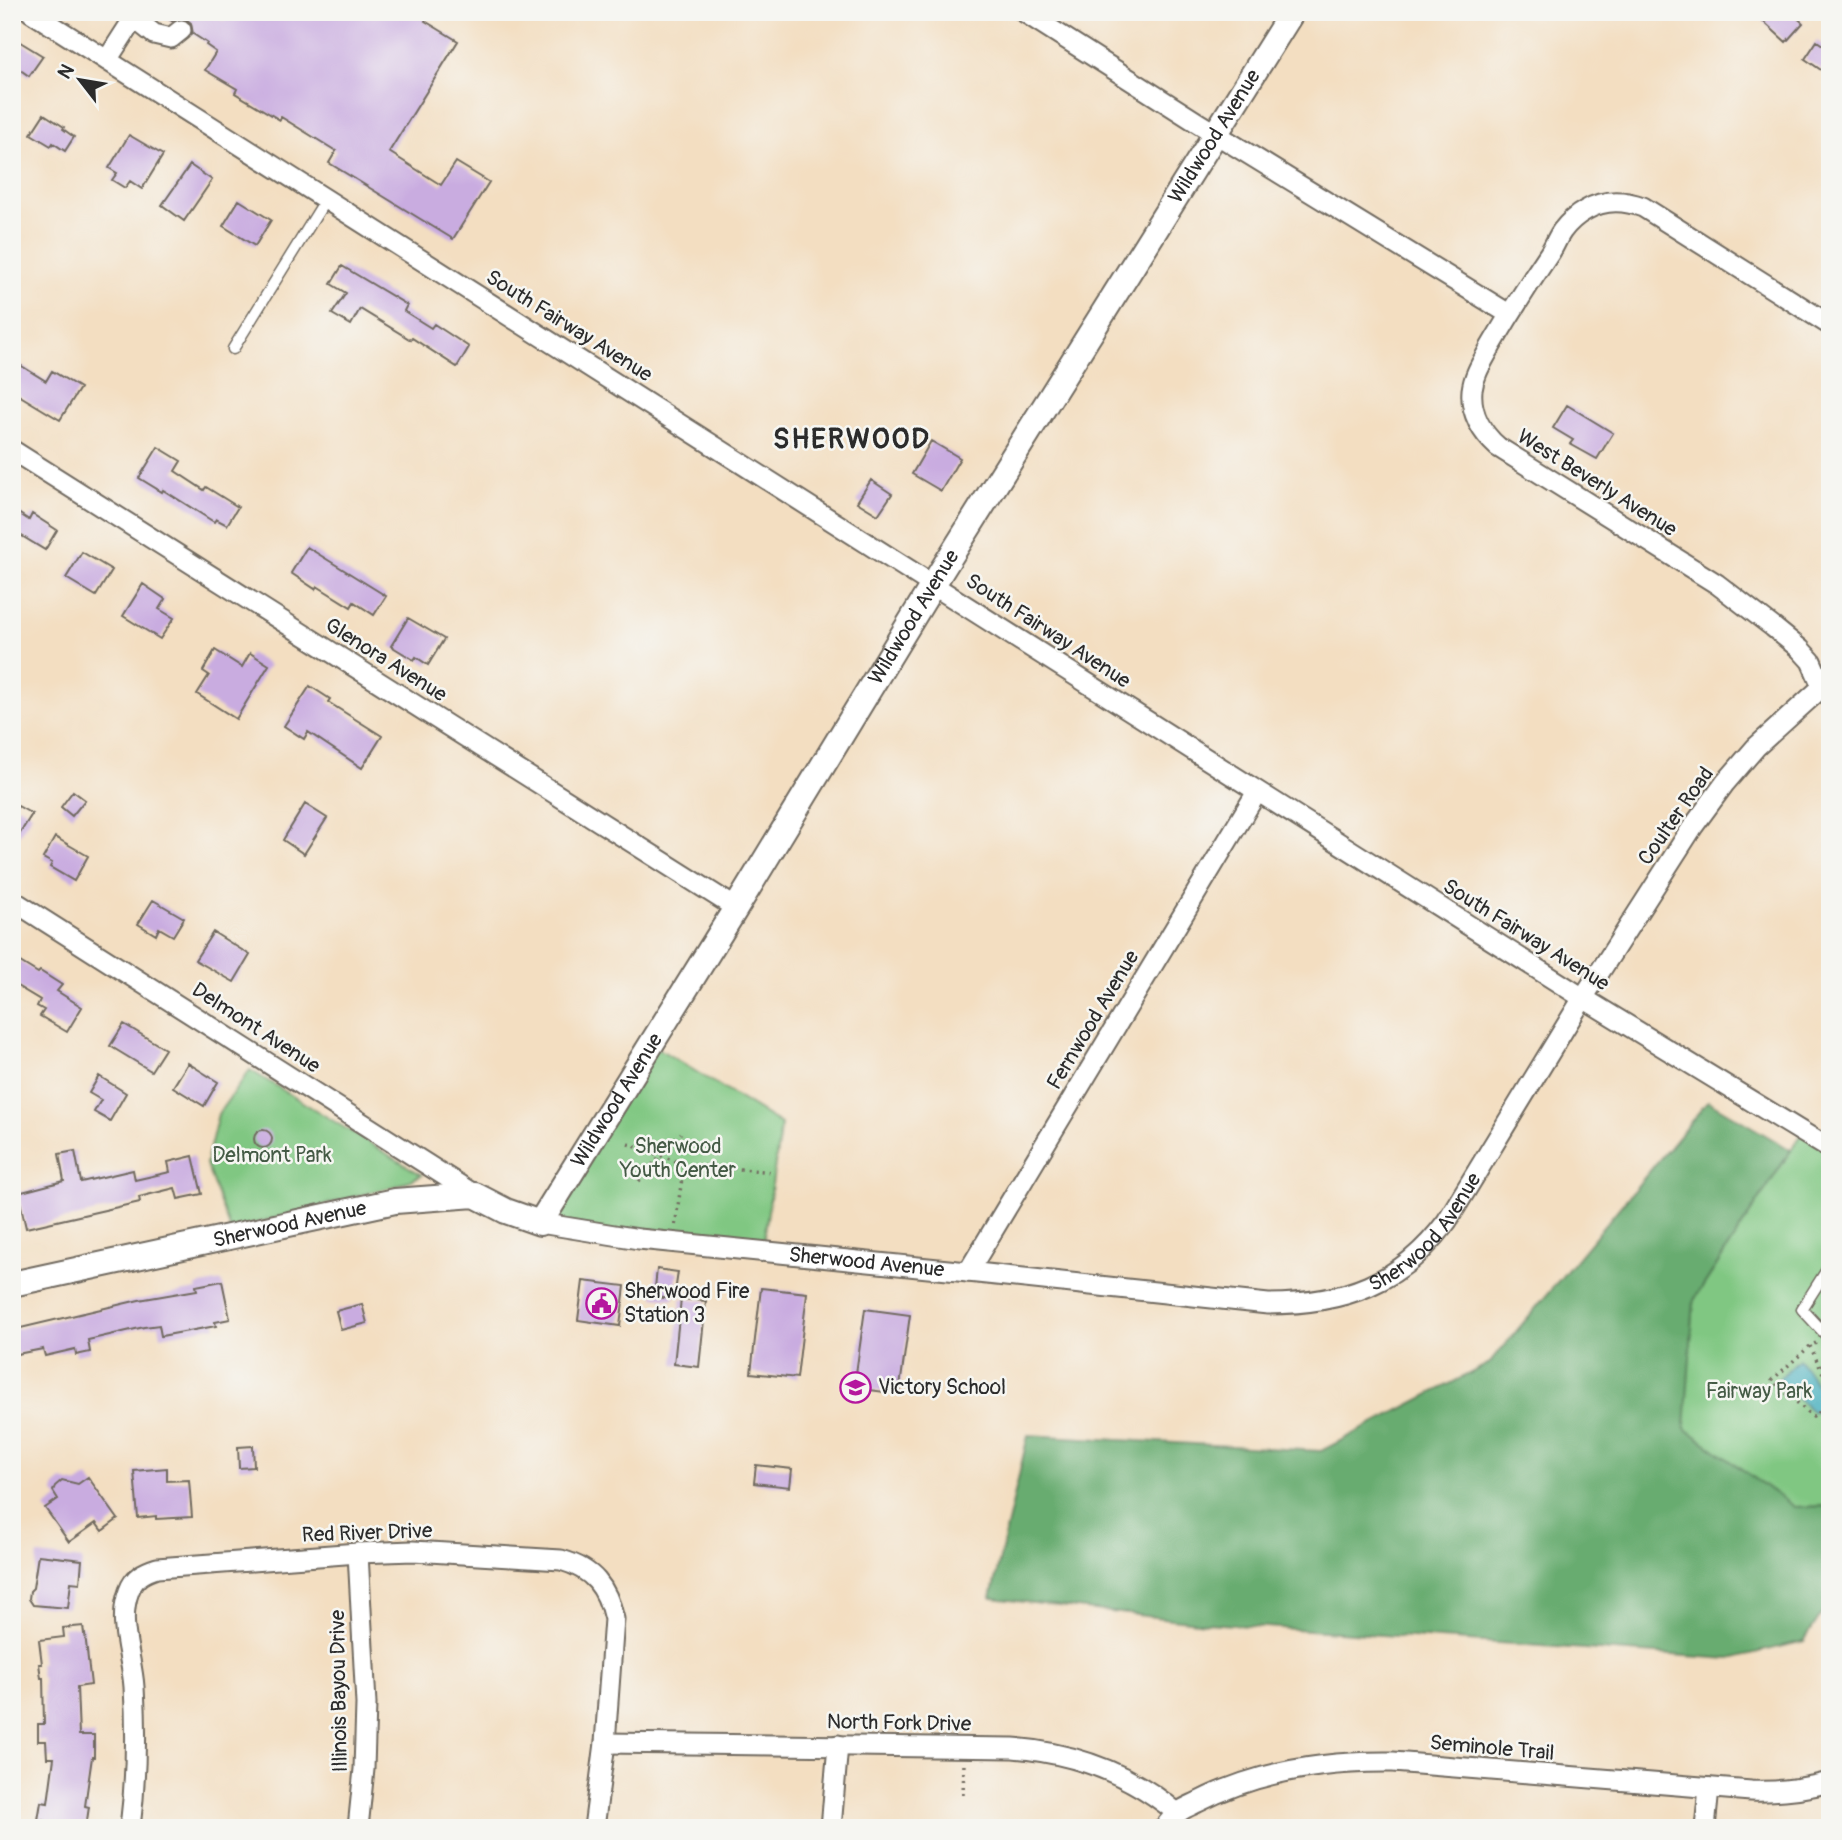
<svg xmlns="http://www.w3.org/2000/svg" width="1842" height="1840" viewBox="0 0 1842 1840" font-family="Pangolin,sans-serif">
	<rect width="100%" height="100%" fill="#f6f6f2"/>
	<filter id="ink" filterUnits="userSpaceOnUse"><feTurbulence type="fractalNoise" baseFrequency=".0143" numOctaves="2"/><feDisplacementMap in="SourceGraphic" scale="14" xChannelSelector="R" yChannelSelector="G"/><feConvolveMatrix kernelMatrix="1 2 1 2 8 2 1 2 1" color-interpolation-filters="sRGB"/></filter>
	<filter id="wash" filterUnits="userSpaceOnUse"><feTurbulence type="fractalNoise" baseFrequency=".00686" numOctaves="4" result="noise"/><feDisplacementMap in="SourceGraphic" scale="28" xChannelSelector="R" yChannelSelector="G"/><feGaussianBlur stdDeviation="1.57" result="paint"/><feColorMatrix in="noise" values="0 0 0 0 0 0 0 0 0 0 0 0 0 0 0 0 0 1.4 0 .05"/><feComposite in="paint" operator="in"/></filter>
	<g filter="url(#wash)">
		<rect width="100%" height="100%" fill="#f3dec1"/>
		<path fill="#80c782" stroke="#567956" stroke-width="2" d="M 651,1044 L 781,1124 L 762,1252 L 540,1223 Z
			M 250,1070 L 422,1175 L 399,1185 L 230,1230 L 206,1164 L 218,1114 Z
			M 1803,1132 L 1830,1149 L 1830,1506 L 1794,1507 L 1684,1428 L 1694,1300 Z"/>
		<path fill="#68ac70" stroke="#4a6c4e" stroke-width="2" d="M 1708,1101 L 1791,1150 L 1694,1300 L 1685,1428 L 1794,1507 L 1830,1506 L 1830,1601 L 1804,1641 L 1730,1659 L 1206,1623 L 991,1598 L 1028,1435 L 1321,1451 L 1490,1363 Z"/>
		<path fill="#3eacbc" stroke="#346c74" stroke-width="2" d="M 1799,1359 L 1827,1401 L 1813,1412 L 1777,1381 Z"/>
		<g id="blocks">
			<path fill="#c9ace0" d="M 157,12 L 210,12 L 224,21 L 230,12 L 430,12 L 425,21 L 458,41 L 389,152 L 441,185 L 456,162 L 489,182 L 453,239 L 329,163 L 336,151 L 281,117 L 280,120 L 235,93 L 237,89 L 205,70 L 216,52 L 206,45 L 207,43 L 193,34 L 191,23 L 186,19 L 178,18 L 172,21 Z
				M 1753,12 L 1791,12 L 1803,23 L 1786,42 Z
				M 12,37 L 43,56 L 29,76 L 12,64 Z
				M 1817,41 L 1830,50 L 1830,76 L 1805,59 Z
				M 44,114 L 64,127 L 63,129 L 74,137 L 65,151 L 53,143 L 51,146 L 31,134 Z
				M 129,135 L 163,155 L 142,189 L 130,181 L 125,188 L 112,180 L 117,173 L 109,168 Z
				M 190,165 L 212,180 L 184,221 L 162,205 Z
				M 239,200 L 271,220 L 255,246 L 223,226 Z
				M 342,266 L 407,305 L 404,311 L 431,328 L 434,324 L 469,347 L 457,367 L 412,338 L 411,340 L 360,309 L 351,325 L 332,314 L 346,293 L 331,284 Z
				M 12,360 L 46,381 L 52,371 L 80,388 L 60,420 L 12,391 Z
				M 1567,405 L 1613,433 L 1597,459 L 1570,444 L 1573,440 L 1553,428 Z
				M 931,441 L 960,458 L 941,491 L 912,474 Z
				M 158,447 L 181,461 L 175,471 L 204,490 L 206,487 L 238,507 L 227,525 L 216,519 L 214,522 L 163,490 L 162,492 L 139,478 Z
				M 871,480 L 892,494 L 878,515 L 857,502 Z
				M 12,509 L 29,520 L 32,514 L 57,530 L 45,550 L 12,530 Z
				M 307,547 L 386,596 L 374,615 L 354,602 L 351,607 L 317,586 L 315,589 L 291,573 Z
				M 82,552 L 112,570 L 96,596 L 66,578 Z
				M 143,584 L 165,599 L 159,609 L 174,618 L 160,639 L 123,616 Z
				M 408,618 L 444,639 L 428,665 L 416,657 L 414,660 L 391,646 Z
				M 215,650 L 242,667 L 250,653 L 269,665 L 236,719 L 197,694 L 209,675 L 203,671 Z
				M 310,686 L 330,699 L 328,702 L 382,736 L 362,768 L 308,732 L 304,739 L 284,726 Z
				M 73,791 L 85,800 L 72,816 L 61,807 Z
				M 305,804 L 327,818 L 304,854 L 283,840 Z
				M 18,806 L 32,814 L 12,846 L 12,816 Z
				M 55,837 L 88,856 L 74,881 L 50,867 L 52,863 L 43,858 Z
				M 153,900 L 184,918 L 173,936 L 159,928 L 156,935 L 138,924 Z
				M 213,932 L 250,955 L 234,982 L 195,960 Z
				M 12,957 L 38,973 L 40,971 L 62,985 L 57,991 L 82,1007 L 67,1032 L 40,1016 L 44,1010 L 37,1006 L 40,1000 L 12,983 Z
				M 124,1024 L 165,1049 L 151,1071 L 110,1046 Z
				M 188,1063 L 218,1082 L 204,1106 L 173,1087 Z
				M 99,1076 L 126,1093 L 110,1121 L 94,1112 L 101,1100 L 89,1093 Z
				M254 1139a9 9 0 1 1 18 0a9 9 0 1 1-18 0Z
				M 75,1151 L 81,1182 L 133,1170 L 135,1180 L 170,1172 L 168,1162 L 193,1156 L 202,1194 L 178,1199 L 175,1188 L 139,1197 L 140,1202 L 26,1228 L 18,1193 L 64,1181 L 59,1154 Z
				M 657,1269 L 678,1272 L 674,1299 L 654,1297 Z
				M 222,1281 L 230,1319 L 215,1322 L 216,1326 L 161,1336 L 159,1325 L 144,1327 L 88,1340 L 90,1352 L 76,1355 L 75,1349 L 45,1356 L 43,1349 L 12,1355 L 12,1330 L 139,1300 L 197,1290 L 196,1286 Z
				M 583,1281 L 625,1286 L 620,1326 L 578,1320 Z
				M 761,1288 L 807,1293 L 797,1378 L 751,1373 Z
				M 681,1299 L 706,1301 L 699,1367 L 674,1364 Z
				M 362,1304 L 367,1323 L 341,1330 L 336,1311 Z
				M 865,1309 L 910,1315 L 899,1394 L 854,1388 Z
				M 253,1446 L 254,1467 L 239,1468 L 238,1447 Z
				M 756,1465 L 792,1469 L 790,1487 L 754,1483 Z
				M 167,1468 L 167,1481 L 189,1480 L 192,1517 L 156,1519 L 156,1516 L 138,1518 L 134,1471 Z
				M 88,1477 L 118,1519 L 102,1531 L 96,1523 L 69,1542 L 45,1508 L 58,1499 L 53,1491 L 55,1486 L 62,1480 L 78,1484 Z
				M 38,1555 L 82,1560 L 80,1583 L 71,1582 L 68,1608 L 33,1605 L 29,1599 L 30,1591 L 33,1588 Z
				M 83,1626 L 84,1634 L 85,1634 L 91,1685 L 77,1687 L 79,1735 L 94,1735 L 94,1757 L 92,1757 L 85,1806 L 89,1807 L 86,1827 L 38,1820 L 41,1802 L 48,1803 L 54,1758 L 47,1758 L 46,1741 L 38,1741 L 38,1724 L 44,1724 L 43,1678 L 41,1678 L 39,1664 L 42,1664 L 39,1640 L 64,1637 L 63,1628 Z"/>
		</g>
	</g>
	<g filter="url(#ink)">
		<use href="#blocks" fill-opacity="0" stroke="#716a60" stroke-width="2"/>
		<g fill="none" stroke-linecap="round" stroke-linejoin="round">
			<defs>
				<path id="service" d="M 233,349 L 326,199
					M 1828,1337 L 1802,1309 L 1830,1265"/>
				<g id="minor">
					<path d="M 31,12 L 1583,998 L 1830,1149"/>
					<path d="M 1024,12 L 1198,123 L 1509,314"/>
					<path d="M 107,60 L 134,18 L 154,34 L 171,38 L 181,30"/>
					<path d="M 12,450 L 736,908"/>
					<path d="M 1822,686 L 1811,661 L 1800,649 L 1773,627 L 1717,584 L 1498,447 C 1482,433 1470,413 1472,390 C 1474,374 1483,361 1491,346 C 1509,315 1528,285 1549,254 C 1554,247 1557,238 1562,231 C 1568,223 1577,215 1586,210 C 1604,199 1624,200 1643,207 L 1830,325"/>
					<path d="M 12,900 L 475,1195"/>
					<path id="s1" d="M 540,1223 L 639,1239 L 968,1272 L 1268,1304 C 1343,1304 1401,1284 1447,1221 L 1583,998 L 1692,828 L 1725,783 L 1756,747 L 1830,680"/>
					<path d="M 968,1272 L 1257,792"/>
					<path d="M 358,1553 L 366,1704 L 364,1769 L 358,1828"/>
					<path d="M 605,1743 L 1013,1748 C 1074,1753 1130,1773 1177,1813"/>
					<path d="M 130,1828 C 136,1780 137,1735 134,1687 C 132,1656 117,1622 129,1591 C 134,1577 144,1572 157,1568 L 358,1553 L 413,1551 L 561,1560 C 593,1569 607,1587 614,1619 L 605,1743 L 594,1828"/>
					<path d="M 831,1828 L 838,1745"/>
					<path d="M 1164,1828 C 1168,1823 1173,1816 1179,1812 C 1184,1808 1192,1805 1198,1802 C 1258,1771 1326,1761 1393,1762 L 1751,1791 C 1778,1792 1803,1789 1830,1782"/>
					<path d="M 1705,1828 L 1709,1788"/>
				</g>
				<g id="tertiary">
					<path id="s2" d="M 12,1284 L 395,1201 L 475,1195 L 506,1211 L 540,1223 L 736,908 L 942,570 L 1292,12"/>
				</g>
			</defs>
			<use href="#service" stroke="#716a60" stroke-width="13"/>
			<use href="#minor" stroke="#716a60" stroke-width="23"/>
			<use href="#tertiary" stroke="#716a60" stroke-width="28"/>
			<path stroke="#716a60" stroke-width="3.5" stroke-dasharray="2 5" stroke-linecap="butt" d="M 628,1144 L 684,1164 L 675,1227
				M 684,1164 L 774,1172
				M 639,1181 L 660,1156 L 681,1133
				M 1816,1343 L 1810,1346 L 1772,1380 L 1813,1417 L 1830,1404
				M 1810,1346 L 1830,1388
				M 963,1795 L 964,1763"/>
			<use href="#service" stroke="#fff" stroke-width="10"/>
			<use href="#minor" stroke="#fff" stroke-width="19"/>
			<use href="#tertiary" stroke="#fff" stroke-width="24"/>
		</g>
	</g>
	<defs>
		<symbol id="civic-ring" viewBox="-11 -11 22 22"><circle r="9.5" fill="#f6f6f2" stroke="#b5179e" stroke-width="1.5"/><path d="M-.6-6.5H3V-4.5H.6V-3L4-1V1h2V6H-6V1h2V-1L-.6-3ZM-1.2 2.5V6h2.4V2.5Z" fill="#b5179e"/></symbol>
		<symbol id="school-ring" viewBox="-11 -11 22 22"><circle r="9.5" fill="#f6f6f2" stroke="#b5179e" stroke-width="1.5"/><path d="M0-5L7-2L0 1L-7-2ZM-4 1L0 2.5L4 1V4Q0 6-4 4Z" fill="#b5179e"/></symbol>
	</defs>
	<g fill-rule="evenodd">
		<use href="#civic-ring" x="584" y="1286" width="35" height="35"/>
		<use href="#school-ring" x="838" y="1370" width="35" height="35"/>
	</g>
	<g text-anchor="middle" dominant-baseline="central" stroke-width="5" stroke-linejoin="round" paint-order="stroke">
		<g font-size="21" fill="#2b2b2b" stroke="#f6f6f2">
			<text stroke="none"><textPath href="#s2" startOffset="1822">Wildwood Avenue</textPath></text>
			<text transform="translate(569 326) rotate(32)">South Fairway Avenue</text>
			<text transform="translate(1597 483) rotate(32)">West Beverly Avenue</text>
			<text stroke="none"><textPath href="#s2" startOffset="1255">Wildwood Avenue</textPath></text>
			<text transform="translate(1048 631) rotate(33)">South Fairway Avenue</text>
			<text transform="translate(386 660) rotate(32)">Glenora Avenue</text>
			<text transform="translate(1676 816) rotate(-55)">Coulter Road</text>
			<text transform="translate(1526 935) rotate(32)">South Fairway Avenue</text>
			<text transform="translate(1093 1020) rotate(-59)">Fernwood Avenue</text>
			<text transform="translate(256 1028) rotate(33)">Delmont Avenue</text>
			<text stroke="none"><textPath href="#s2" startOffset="688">Wildwood Avenue</textPath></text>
			<text stroke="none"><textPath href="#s2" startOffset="284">Sherwood Avenue</textPath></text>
			<text stroke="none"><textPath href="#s1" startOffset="915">Sherwood Avenue</textPath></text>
			<text stroke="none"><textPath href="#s1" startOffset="329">Sherwood Avenue</textPath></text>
			<text transform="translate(367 1533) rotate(-2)">Red River Drive</text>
			<text transform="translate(339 1691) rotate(-91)">Illinois Bayou Drive</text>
			<text transform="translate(899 1723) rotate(1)">North Fork Drive</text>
			<text transform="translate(1492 1748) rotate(5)">Seminole Trail</text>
		</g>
		<g font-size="21" fill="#445a45" stroke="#f6f6f2">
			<text x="678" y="1146">Sherwood<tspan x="678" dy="24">Youth Center</tspan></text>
			<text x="272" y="1155">Delmont Park</text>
			<text x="1759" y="1391">Fairway Park</text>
		</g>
		<g font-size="21" fill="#2b2b2b" stroke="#f6f6f2" text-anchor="start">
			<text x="624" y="1291">Sherwood Fire<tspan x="624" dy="24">Station 3</tspan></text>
			<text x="878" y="1387">Victory School</text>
		</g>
		<g font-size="28" font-weight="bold" letter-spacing="2" fill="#2b2b2b" stroke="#f6f6f2">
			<text x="852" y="439">SHERWOOD</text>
		</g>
	</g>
	<rect width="1842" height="1840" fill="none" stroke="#f6f6f2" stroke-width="42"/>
	<g transform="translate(80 80) rotate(301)" stroke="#f6f6f2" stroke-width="5" paint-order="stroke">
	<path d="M0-5L12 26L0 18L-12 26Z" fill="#2b2b2b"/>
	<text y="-10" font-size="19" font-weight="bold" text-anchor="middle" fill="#2b2b2b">N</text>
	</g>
</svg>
